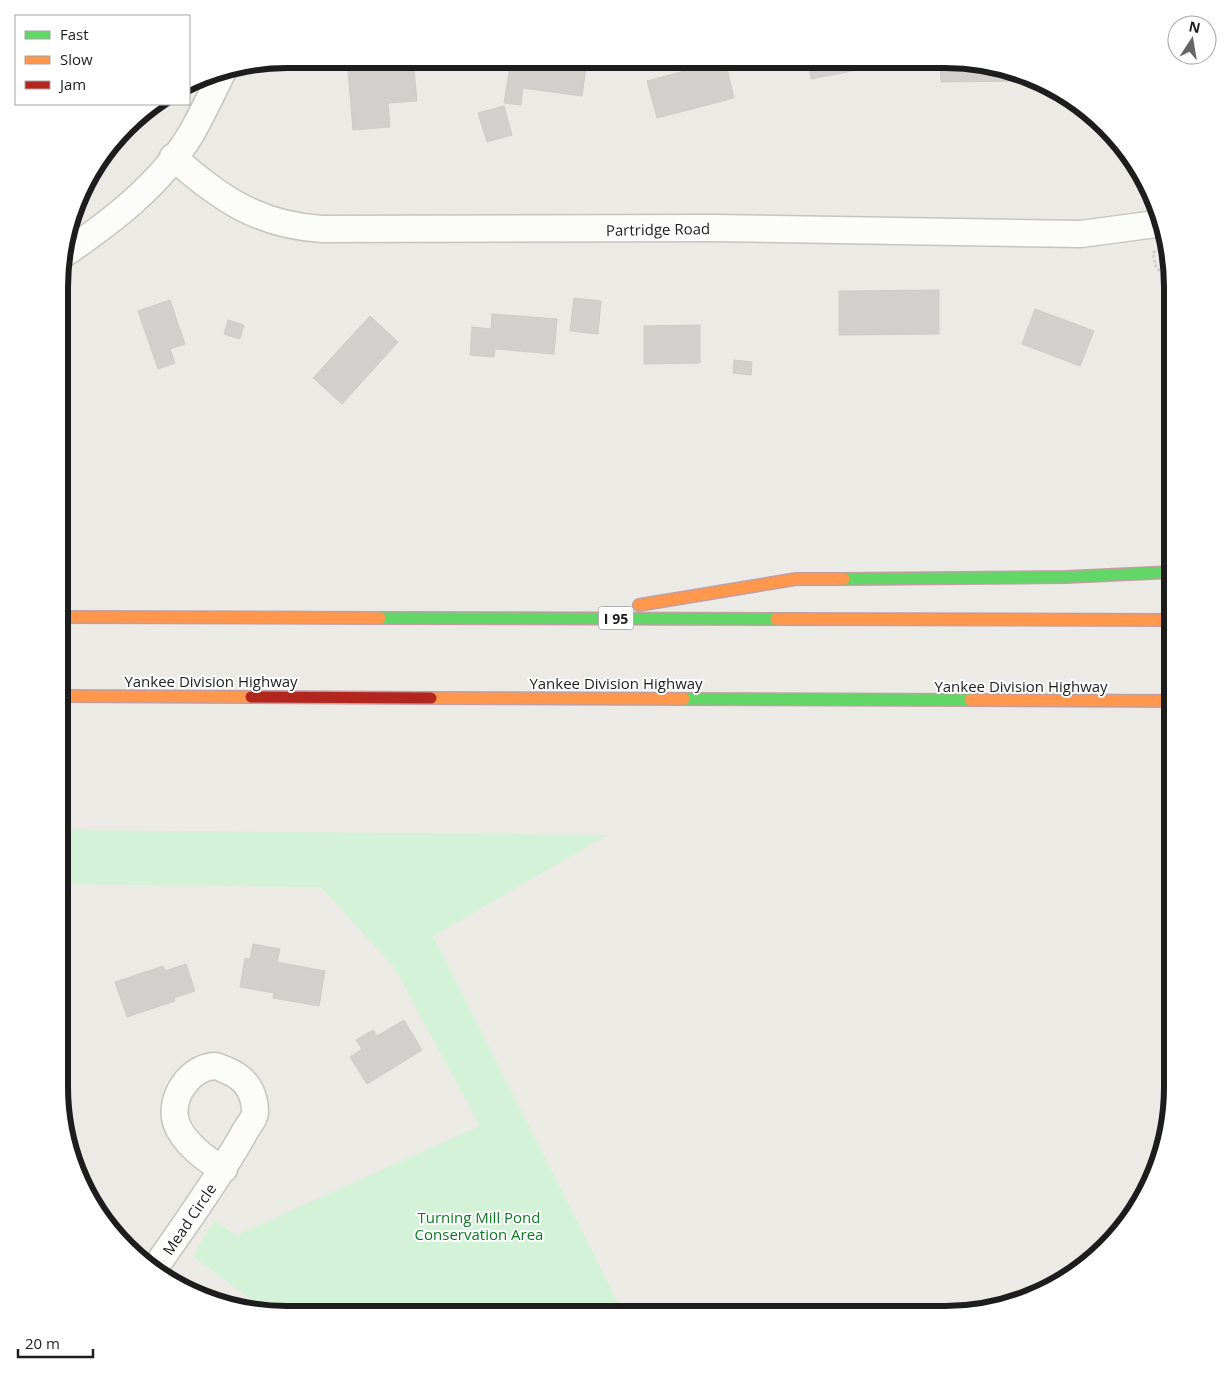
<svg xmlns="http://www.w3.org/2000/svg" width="1232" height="1374" viewBox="0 0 1232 1374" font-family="'Open Sans',sans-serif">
	<rect width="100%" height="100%" fill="#ebeae5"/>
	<path fill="#d3f2d7" d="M 60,830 L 607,835 L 433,936 L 624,1315 L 272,1315 L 193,1256 L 214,1221 L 237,1235 L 480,1126 L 394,967 L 321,887 L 60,884 Z"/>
	<path fill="#d2d0cc" stroke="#ceccc6" d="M 347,59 L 413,59 L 417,101 L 388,103 L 390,127 L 353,130 Z
		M 511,59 L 587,60 L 582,96 L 523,88 L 521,105 L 504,103 Z
		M 725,60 L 734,98 L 657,118 L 647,81 Z
		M 808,60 L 887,60 L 888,64 L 811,79 Z
		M 940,61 L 975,61 L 1017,76 L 1017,81 L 941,82 Z
		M 504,106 L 512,135 L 487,142 L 478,113 Z
		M 939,290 L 939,334 L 839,335 L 839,291 Z
		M 574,298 L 601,301 L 598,334 L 570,331 Z
		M 170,300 L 185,344 L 170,349 L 175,363 L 158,369 L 138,311 Z
		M 1035,309 L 1094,331 L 1080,366 L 1022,344 Z
		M 492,314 L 557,319 L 554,354 L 495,349 L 494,357 L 470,355 L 472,327 L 491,329 Z
		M 370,316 L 398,342 L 342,404 L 313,378 Z
		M 228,320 L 244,325 L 240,339 L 224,334 Z
		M 700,325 L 700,363 L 644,364 L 644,326 Z
		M 734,360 L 752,362 L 751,375 L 733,373 Z
		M 253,944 L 280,949 L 277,962 L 325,971 L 319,1006 L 273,998 L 274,993 L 240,987 L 245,958 L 250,959 Z
		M 186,964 L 195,991 L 174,998 L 175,1001 L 127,1017 L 115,982 L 163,966 L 165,971 Z
		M 59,1010 L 67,1017 L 59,1026 Z
		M 404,1020 L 422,1050 L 367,1084 L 350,1057 L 362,1049 L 356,1040 L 373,1030 L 377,1036 Z"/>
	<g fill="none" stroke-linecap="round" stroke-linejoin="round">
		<defs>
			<path id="street" d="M 173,157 C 219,198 258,225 322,229 L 713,228 L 1081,234 L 1163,223
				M 61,256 C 110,223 160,185 191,134 C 203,113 213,91 224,69
				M 155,1268 C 185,1224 217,1181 243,1135 C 246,1128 255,1119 255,1112 C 255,1092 245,1078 228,1071 C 223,1069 218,1066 214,1066 C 189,1068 169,1098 176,1122 C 182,1141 206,1161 224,1169"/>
			<path id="fast" d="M 844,579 L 1066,577 L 1173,572
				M 380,618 L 776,619
				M 684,699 L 970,700"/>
			<path id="slow" d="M 639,605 L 796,579 L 844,579
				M 60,617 L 380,618
				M 776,619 L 1173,620
				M 60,696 L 251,697
				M 431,698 L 684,699
				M 970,700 L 1173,701"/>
			<path id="jam" d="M 251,697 L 431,698"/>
		</defs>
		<use href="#street" stroke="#c4c4c1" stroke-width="29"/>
		<use href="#fast" stroke="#c09ea2" stroke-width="14"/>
		<use href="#slow" stroke="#c09ea2" stroke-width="14"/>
		<use href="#jam" stroke="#c09ea2" stroke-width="14"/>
		<path stroke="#d6cac6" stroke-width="3" stroke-dasharray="2.5 2.5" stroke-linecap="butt" d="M 1155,251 L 1153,253 L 1155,265 L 1159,270 L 1172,269"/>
		<use href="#street" stroke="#fcfcfb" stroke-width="26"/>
		<use href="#fast" stroke="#63d668" stroke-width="11"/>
		<use href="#slow" stroke="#ff974d" stroke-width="11"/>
		<use href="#jam" stroke="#b3261e" stroke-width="11"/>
	</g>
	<g text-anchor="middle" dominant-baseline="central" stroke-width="4" stroke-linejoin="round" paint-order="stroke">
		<rect fill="#fff" stroke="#616161" stroke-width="1" x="598.5" y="606.5" width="35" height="23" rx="4"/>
		<g font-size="14" font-weight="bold" fill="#1d1d1d">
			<text x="616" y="618">I 95</text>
		</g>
		<g font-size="15" fill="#1d1d1d" stroke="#fff">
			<text transform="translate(658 229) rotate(-1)">Partridge Road</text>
			<text x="211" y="681">Yankee Division Highway</text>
			<text x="616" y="683">Yankee Division Highway</text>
			<text x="1021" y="686">Yankee Division Highway</text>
			<text transform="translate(189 1219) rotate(-56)">Mead Circle</text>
		</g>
		<g font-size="15" fill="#0c7924" stroke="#fff">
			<text x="479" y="1217">Turning Mill Pond<tspan x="479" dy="17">Conservation Area</tspan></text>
		</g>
	</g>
	<path d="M0 0H1232V1374H0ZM287 68H945A219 219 0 0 1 1164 287V1087A219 219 0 0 1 945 1306H287A219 219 0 0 1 68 1087V287A219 219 0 0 1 287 68Z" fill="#fff" fill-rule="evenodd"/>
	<path fill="none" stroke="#1d1d1d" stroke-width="6" d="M287 68H945A219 219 0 0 1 1164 287V1087A219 219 0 0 1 945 1306H287A219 219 0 0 1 68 1087V287A219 219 0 0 1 287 68Z"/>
	<rect x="15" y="15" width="175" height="90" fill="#ffffff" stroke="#a5a5a5"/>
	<rect x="25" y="31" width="25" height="8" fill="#63d668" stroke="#a5a5a5"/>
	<text x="60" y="40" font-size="15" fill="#1d1d1d">Fast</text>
	<rect x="25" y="56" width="25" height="8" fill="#ff974d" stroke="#a5a5a5"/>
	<text x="60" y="65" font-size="15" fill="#1d1d1d">Slow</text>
	<rect x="25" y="81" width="25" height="8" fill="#b3261e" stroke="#a5a5a5"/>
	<text x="60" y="90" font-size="15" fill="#1d1d1d">Jam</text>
	<g transform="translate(1192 40) rotate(12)"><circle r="24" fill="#ffffff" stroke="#a5a5a5"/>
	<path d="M0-4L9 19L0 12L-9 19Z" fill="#656563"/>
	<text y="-8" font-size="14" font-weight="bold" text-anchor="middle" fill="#1d1d1d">N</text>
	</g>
	<path d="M18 1349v8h75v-8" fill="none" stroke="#1d1d1d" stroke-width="2.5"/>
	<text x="25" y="1349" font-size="15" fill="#1d1d1d" stroke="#ffffff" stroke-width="4" paint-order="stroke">20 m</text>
</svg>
